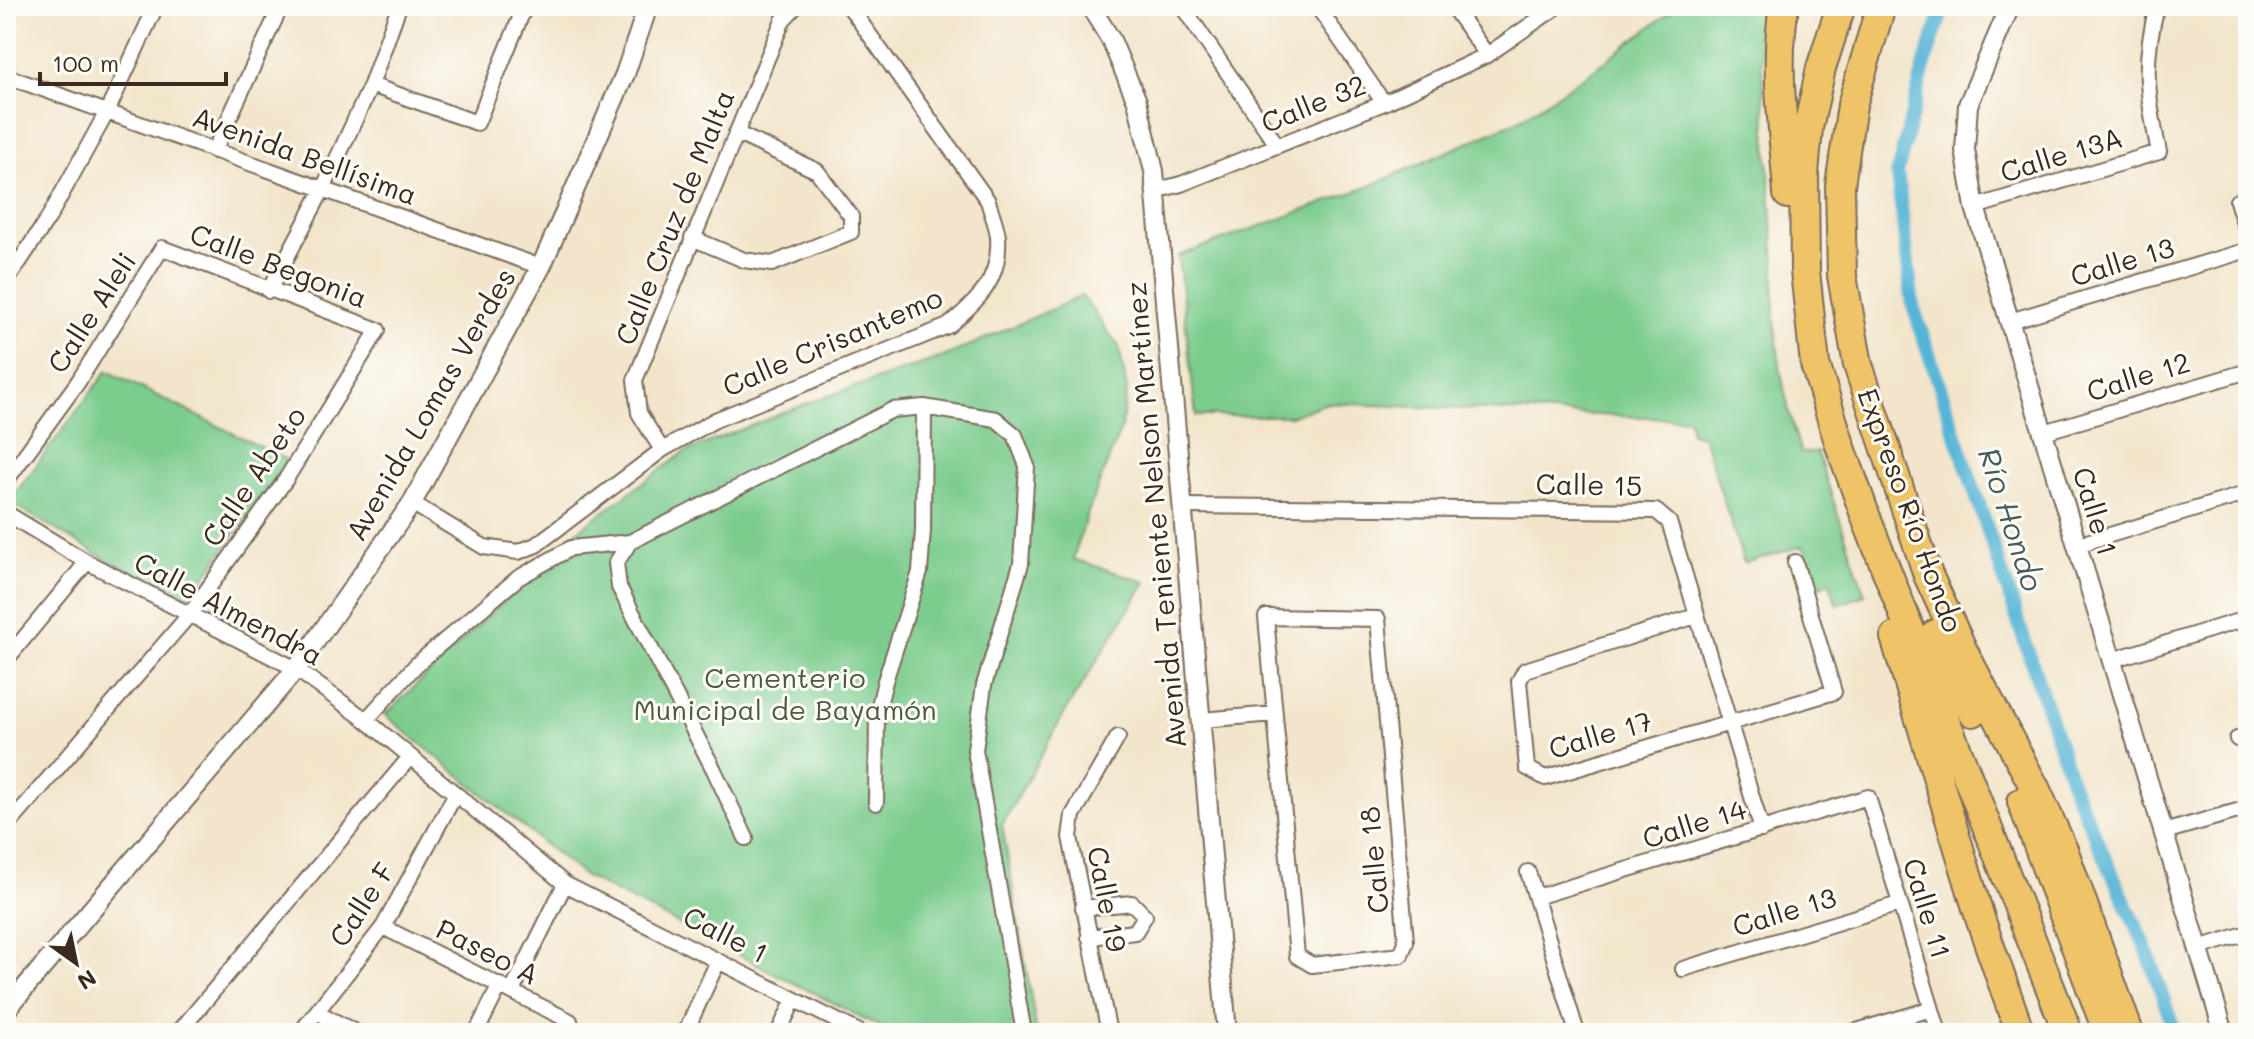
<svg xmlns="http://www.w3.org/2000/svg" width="2254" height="1039" viewBox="0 0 2254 1039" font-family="Mali,sans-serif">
	<rect width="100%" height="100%" fill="#fdfcf7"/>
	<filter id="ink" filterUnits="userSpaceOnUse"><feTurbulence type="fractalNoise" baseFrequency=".0125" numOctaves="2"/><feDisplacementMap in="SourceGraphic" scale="16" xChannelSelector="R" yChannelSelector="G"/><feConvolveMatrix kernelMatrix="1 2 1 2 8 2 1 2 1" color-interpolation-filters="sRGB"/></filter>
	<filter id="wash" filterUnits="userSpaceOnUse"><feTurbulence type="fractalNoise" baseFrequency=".006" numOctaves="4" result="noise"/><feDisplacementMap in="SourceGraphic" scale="32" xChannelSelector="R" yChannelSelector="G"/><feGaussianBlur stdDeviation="1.8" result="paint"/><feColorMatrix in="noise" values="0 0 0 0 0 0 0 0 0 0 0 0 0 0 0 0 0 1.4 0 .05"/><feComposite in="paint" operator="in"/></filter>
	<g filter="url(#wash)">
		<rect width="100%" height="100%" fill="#f2e5cb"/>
		<path fill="#7bcc8e" stroke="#5b7b56" stroke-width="2" d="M 1678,6 L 1758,6 L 1775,265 C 1772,329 1781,393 1801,453 L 1817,452 L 1865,595 L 1837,605 L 1830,582 L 1818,587 L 1803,546 L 1744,563 L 1703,436 L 1691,433 L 1689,419 L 1327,403 L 1291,416 L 1196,416 L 1178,256 L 1370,186 L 1519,120 L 1592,71 Z
			M 1082,296 L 1119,347 L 1127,389 L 1121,428 L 1088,512 L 1073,559 L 1146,582 L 1067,709 L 1002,825 L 1037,1033 L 892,1033 L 584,876 L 385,715 L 577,531 L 685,452 L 805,404 L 948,355 Z
			M 107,371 L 287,460 L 189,599 L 107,560 L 11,503 L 12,498 Z"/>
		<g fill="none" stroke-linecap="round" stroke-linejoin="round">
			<path stroke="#57b5d6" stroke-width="14" d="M 1944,6 L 1926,60 L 1897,173 L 1913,306 L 2075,792 L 2145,945 L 2175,1033"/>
		</g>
	</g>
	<g filter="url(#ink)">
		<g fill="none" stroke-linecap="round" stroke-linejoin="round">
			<defs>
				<path id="minor" d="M 1182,6 L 1277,145
					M 1317,6 L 1384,103
					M 1452,6 L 1487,55
					M 6,76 L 541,267
					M 371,85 L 477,123 L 525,6
					M 214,151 L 281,6
					M 1155,191 L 1181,184 L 1384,103 L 1487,55 L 1558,6
					M 2237,201 L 2248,236
					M 1975,207 L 2159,152 C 2147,95 2142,64 2157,6
					M 692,238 L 744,260 L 772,264 L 851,232 L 851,216 L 817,171 L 736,133
					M 6,282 L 49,217 L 107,112 L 156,6
					M 269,291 L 323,189 L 371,85 L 399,6
					M 2010,321 L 2248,250
					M 2044,432 L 2248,371
					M 662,450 L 639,413 L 635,380 L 783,20 L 796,6
					M 6,481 L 78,382 L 162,248 L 378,330 L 286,479 L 190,614 L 6,828
					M 412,503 L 484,547 L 518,552 L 536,545 L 662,450 L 715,420 L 948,326 C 977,302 1001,280 998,237 C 997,226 991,212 988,201 L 849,6
					M 1183,506 L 1656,511 L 1669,522 L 1762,830
					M 6,513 L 87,562 L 296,669 L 366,720 L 565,884 L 861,1033
					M 630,542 L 616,563 L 619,587 L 714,770 L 746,838
					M 2077,545 L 2248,493
					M 1696,616 L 1525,670 L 1519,681 L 1527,768 L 1545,778 L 1834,692 L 1795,562
					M 1266,617 L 1378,619 L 1406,942 L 1401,955 L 1312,965 L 1297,956 Z
					M 6,660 L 87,562
					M 2112,660 L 2248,618
					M 366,720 L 417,664 L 518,578 L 571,548 L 630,542 L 892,410 L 924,407 L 996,419 L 1015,435 L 1027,466 L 1021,564 L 984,685 L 975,750 L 1024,1033
					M 1201,720 L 1275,714
					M 2237,739 L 2248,736
					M 876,803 L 877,714 L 885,681 L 920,572 L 923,530 L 924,407
					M 2164,832 L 2248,808
					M 1528,872 L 1577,1033
					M 1536,897 L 1868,797 L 1939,1033
					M 1083,908 L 1132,903 L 1145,916 L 1135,932 L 1089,937
					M 383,927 L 570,1021 L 572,1033
					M 2198,948 L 2248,933
					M 1683,969 L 1899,904
					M 512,991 L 565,884
					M 317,1012 L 357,1033
					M 178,1033 L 410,757
					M 300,1033 L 383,927 L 455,795
					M 476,1033 L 500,985
					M 685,1033 L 718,961
					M 778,1033 L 794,1000
					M 1109,1033 L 1070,837 L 1073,815 L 1118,737
					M 1850,1033 L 1931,1009"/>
				<path id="tertiary" d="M 1090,6 L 1111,40 L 1137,101 L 1154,171 L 1227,1033
					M 2010,6 L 1968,105 L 1965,150 L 1975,207 L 2224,1033
					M 6,1010 L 296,669 L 412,503 L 541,267 L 625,74 L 648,6"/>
				<path id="motorway" d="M 1784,6 C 1774,68 1784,131 1788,194
					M 1841,6 L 1821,68 L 1808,128 L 1804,174 L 1805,271 L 1815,364 L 1840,445 L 1868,523 L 2068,1033
					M 1881,6 L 1852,105 L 1840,185 L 1842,276 L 1858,365 L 1928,575 L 1964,653 L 2036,790 L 2064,852 L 2129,1033
					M 1936,634 L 1951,672 L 1973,712
					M 1895,637 L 1980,918 L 2020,1033
					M 2022,802 L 2108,1033"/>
			</defs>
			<use href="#minor" stroke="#7b6b5b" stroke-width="18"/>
			<use href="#tertiary" stroke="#7b6b5b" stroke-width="22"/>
			<use href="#motorway" stroke="#7b6b5b" stroke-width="32"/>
			<use href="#minor" stroke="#fff" stroke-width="14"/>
			<use href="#tertiary" stroke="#fff" stroke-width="18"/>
			<use href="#motorway" stroke="#efc469" stroke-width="28"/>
		</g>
	</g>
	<g text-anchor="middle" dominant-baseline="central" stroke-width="6" stroke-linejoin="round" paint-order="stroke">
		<g font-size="28" fill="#3b2a1e" stroke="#fdfcf7">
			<text transform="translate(1313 103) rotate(-22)">Calle 32</text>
			<text transform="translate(2061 154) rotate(-17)">Calle 13A</text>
			<text transform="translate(305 155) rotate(20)">Avenida Bellísima</text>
			<text transform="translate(674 217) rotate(-68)">Calle Cruz de Malta</text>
			<text transform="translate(2122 261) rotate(-17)">Calle 13</text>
			<text transform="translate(279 265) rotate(21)">Calle Begonia</text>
			<text transform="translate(91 312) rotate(-57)">Calle Aleli</text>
			<text transform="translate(832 341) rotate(-23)">Calle Crisantemo</text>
			<text transform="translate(2138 376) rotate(-17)">Calle 12</text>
			<text transform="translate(430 404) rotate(-60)">Avenida Lomas Verdes</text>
			<text transform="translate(253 476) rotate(-56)">Calle Abeto</text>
			<text transform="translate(1589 484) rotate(1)">Calle 15</text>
			<text transform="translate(1911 510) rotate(70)">Expreso Río Hondo</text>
			<text transform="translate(2096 511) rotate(73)">Calle 1</text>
			<text transform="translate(1155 515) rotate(-95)">Avenida Teniente Nelson Martínez</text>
			<text transform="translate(229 608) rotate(28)">Calle Almendra</text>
			<text transform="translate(1600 734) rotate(-16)">Calle 17</text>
			<text transform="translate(1694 823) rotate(-17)">Calle 14</text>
			<text transform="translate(1373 860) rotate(-95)">Calle 18</text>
			<text transform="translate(1108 899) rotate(79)">Calle 19</text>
			<text transform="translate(361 904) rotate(-57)">Calle F</text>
			<text transform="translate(1928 908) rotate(73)">Calle 11</text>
			<text transform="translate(1784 911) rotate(-17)">Calle 13</text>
			<text transform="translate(726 934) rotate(27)">Calle 1</text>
			<text transform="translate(488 951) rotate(27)">Paseo A</text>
		</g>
		<g font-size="28" fill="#4e5b40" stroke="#fdfcf7">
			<text x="785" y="677">Cementerio<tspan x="785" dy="32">Municipal de Bayamón</tspan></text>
		</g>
		<g font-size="30" font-style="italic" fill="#455b5e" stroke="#fdfcf7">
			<text transform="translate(2012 519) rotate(72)">Río Hondo</text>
		</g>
	</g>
	<rect width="2254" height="1039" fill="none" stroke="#fdfcf7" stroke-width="32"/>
	<g transform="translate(76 963) rotate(147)" stroke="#fdfcf7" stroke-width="6" paint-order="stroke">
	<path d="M0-6L14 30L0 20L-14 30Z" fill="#3b2a1e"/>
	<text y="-12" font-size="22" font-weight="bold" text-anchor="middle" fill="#3b2a1e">N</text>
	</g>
	<path d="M40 72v12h186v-12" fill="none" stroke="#3b2a1e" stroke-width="4"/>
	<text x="52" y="72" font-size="24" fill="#3b2a1e" stroke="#fdfcf7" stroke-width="6" paint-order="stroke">100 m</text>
</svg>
